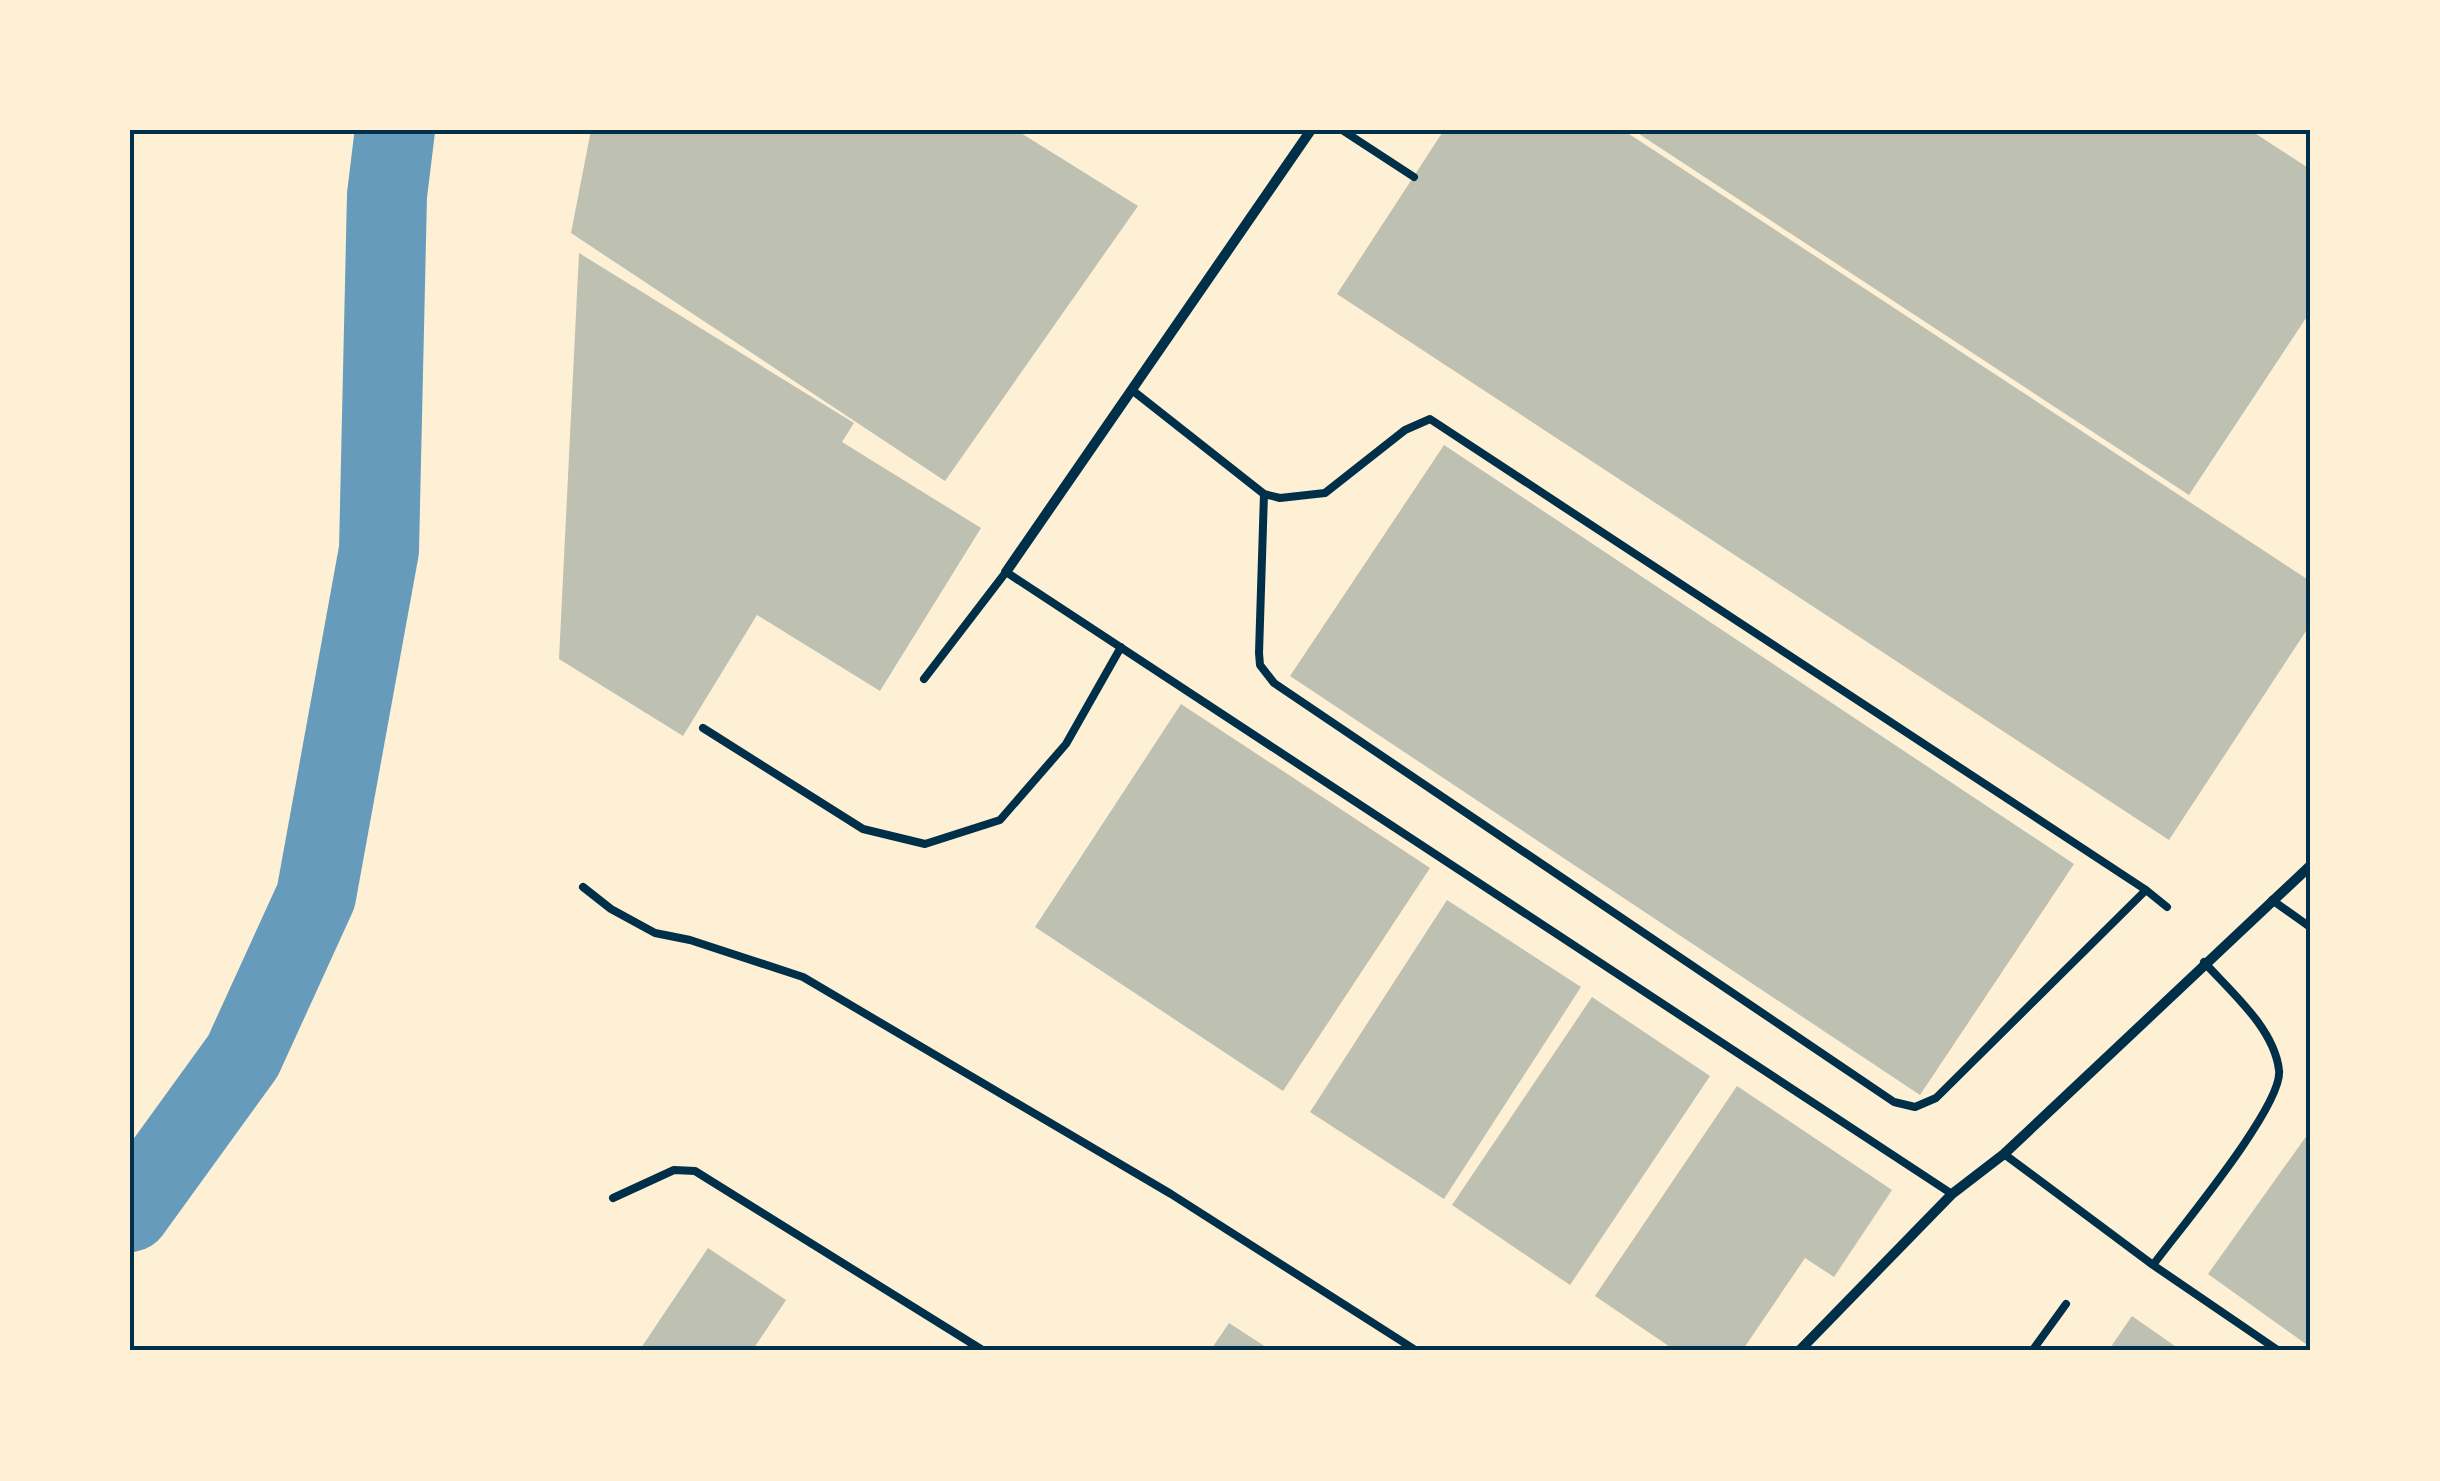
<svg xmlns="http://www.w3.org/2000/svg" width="2440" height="1481" viewBox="0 0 2440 1481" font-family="'DejaVu Sans',sans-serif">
	<rect width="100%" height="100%" fill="#fdf0d5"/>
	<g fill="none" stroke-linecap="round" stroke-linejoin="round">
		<path stroke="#669bbc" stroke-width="80" d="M 130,1212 L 243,1056 L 316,896 L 379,550 L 387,195 L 395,130"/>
	</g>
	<path fill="#bec0b2" d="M 591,130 L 1016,130 L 1138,206 L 945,481 L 571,233 Z
		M 1444,130 L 1623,130 L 2310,581 L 2310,625 L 2169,840 L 1337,294 Z
		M 1633,130 L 2250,130 L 2310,169 L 2310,312 L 2189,495 Z
		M 579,253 L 854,423 L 842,442 L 981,528 L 880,691 L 757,615 L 683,736 L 559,659 Z
		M 1444,445 L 2074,864 L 1920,1095 L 1290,676 Z
		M 1181,704 L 1430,868 L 1283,1091 L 1035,927 Z
		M 1447,900 L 1581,987 L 1444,1199 L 1310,1112 Z
		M 1592,997 L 1710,1076 L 1570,1285 L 1452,1205 Z
		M 1737,1086 L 1892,1190 L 1834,1277 L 1805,1258 L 1742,1351 L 1676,1351 L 1595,1296 Z
		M 2310,1131 L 2310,1347 L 2208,1274 Z
		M 708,1248 L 786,1300 L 752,1351 L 639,1351 Z
		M 2132,1316 L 2182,1351 L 2108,1351 Z
		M 1229,1323 L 1272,1351 L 1210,1351 Z"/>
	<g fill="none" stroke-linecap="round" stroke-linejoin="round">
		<path stroke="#003049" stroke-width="8" d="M 1342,130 L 1414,177
			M 1132,390 L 1264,494 L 1280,498 L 1325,493 L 1405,430 L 1430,419 L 2146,890 L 2167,907
			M 1264,494 L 1259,653 L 1260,665 L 1274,683 L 1894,1102 L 1915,1107 L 1936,1098 L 2146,890
			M 924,679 L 1006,572 L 1952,1194
			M 703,728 L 863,829 L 925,844 L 1000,820 L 1066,744 L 1121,647
			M 583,887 L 611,909 L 655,933 L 690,940 L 803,977 L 1171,1194 L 1417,1351
			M 2272,900 L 2310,927
			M 2004,1154 L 2153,1265 L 2279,1351
			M 613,1198 L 674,1170 L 695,1171 L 984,1351
			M 2153,1265 C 2178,1231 2284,1105 2279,1070 C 2274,1028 2231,992 2204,962
			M 2032,1351 L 2066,1304"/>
		<path stroke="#003049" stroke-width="10" d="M 1006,572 L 1311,130
			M 1799,1351 L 1952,1194 L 2004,1154 L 2310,866"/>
	</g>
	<rect width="2440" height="1481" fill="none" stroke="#fdf0d5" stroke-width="265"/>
	<rect x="132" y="132" width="2176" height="1216" fill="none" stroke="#003049" stroke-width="4"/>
</svg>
